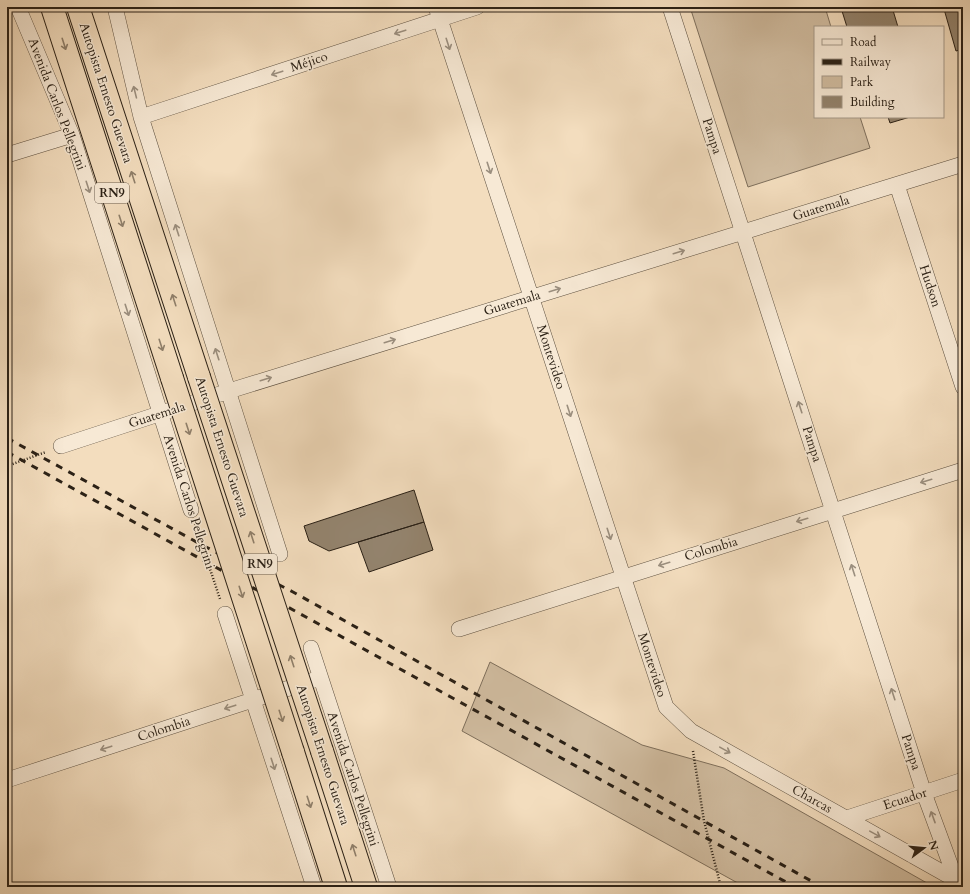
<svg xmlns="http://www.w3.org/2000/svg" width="970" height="894" viewBox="0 0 970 894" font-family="Cardo,serif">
	<rect width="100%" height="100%" fill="#f3ddbe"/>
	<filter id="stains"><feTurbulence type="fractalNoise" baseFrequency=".005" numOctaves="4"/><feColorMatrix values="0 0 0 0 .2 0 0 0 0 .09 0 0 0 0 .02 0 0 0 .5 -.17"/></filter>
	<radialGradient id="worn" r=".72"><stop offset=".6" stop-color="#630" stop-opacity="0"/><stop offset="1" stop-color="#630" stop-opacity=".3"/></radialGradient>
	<path fill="#d1bda1" stroke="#7e6f5c" d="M 690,7 L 825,7 L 831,27 L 815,27 L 815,117 L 860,117 L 870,148 L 748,187 Z
		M 490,662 L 642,745 L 724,768 L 934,887 L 745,887 L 462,731 Z"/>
	<path fill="#93836d" stroke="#2b2116" d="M 854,7 L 892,7 L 898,27 L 847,27 L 842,11 Z
		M 951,7 L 963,7 L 963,49 L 956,51 L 944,9 Z
		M 888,117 L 910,117 L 890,123 Z
		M 414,490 L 424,522 L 329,551 L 309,541 L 304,526 Z
		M 424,522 L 433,550 L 369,572 L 358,542 Z"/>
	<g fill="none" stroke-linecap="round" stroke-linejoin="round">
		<defs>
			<path id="minor" d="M 18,7 L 72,135 L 191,510
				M 115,7 L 141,117 L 280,554
				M 436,7 L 666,707 L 691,731 L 963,884
				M 670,7 L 924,793 L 956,880
				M 141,117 L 477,7
				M 7,155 L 72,135
				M 897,185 L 963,387
				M 61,446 L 229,391 L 963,164
				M 225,614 L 314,887
				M 459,629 L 963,470
				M 311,648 L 389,887
				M 7,780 L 320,678
				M 847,818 L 963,780"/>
			<path id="motorway" d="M 52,7 L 172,378
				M 78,7 L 199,377
				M 322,751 L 366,887
				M 293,752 L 336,887"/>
		</defs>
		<use href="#minor" stroke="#5d5040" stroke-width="16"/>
		<use href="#motorway" stroke="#2b2116" stroke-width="24"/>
		<path stroke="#2b2116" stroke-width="2.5" stroke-dasharray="1 2" stroke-linecap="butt" d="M 7,466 L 46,452
			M 195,524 L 220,599
			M 693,751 L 704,821 L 721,887"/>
		<use href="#minor" stroke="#f7e9d5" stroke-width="15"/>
		<use href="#motorway" stroke="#f3ddbe" stroke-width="22"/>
		<path stroke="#2b2116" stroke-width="3" stroke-dasharray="7 7" stroke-linecap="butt" d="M 7,438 L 202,545 L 293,592 L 822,887
			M 7,452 L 795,887"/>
		<defs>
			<path id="motorway-bridge" d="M 199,377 L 322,751
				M 172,378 L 293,752"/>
		</defs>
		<use href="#motorway-bridge" stroke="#2b2116" stroke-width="24" stroke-linecap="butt"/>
		<use href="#motorway-bridge" stroke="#f3ddbe" stroke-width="22"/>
	</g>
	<defs><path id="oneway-shaft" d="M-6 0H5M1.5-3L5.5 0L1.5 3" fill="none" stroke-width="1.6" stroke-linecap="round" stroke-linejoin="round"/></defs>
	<g stroke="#9b8f7f">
		<use href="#oneway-shaft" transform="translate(400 32) rotate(162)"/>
		<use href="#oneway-shaft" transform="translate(448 44) rotate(72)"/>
		<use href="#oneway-shaft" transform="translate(277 73) rotate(162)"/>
		<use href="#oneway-shaft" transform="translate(135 92) rotate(-104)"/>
		<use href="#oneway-shaft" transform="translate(489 168) rotate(72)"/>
		<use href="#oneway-shaft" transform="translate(88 187) rotate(72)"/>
		<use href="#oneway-shaft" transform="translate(177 230) rotate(-108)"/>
		<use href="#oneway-shaft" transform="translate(679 252) rotate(-17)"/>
		<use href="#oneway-shaft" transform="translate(555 290) rotate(-17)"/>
		<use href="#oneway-shaft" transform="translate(127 310) rotate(72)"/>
		<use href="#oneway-shaft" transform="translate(390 341) rotate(-17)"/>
		<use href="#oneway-shaft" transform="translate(217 354) rotate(-108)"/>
		<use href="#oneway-shaft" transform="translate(266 379) rotate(-17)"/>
		<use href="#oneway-shaft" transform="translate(800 407) rotate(-108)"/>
		<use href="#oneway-shaft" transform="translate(569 411) rotate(72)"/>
		<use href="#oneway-shaft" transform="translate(926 481) rotate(163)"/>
		<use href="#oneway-shaft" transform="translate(802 520) rotate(163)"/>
		<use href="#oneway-shaft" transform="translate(609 534) rotate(72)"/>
		<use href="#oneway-shaft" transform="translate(664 564) rotate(163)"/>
		<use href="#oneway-shaft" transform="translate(853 570) rotate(-108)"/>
		<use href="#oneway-shaft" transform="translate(893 694) rotate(-108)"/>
		<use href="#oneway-shaft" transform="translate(230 707) rotate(162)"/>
		<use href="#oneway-shaft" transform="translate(106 748) rotate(162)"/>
		<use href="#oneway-shaft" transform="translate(725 750) rotate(29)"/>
		<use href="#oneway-shaft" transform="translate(273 764) rotate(72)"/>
		<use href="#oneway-shaft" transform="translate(933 817) rotate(-110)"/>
		<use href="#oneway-shaft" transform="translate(875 834) rotate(29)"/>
	</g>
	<g stroke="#8f7f6a">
		<use href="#oneway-shaft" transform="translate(64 44) rotate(72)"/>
		<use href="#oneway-shaft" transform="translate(133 177) rotate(-108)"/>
		<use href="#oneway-shaft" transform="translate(121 221) rotate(72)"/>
		<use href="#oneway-shaft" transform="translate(174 300) rotate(-108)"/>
		<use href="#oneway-shaft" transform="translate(161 345) rotate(72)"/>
		<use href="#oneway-shaft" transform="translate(188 429) rotate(72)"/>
		<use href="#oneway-shaft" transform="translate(252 537) rotate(-108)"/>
		<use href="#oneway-shaft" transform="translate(241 592) rotate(72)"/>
		<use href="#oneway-shaft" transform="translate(292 661) rotate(-108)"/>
		<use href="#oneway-shaft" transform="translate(281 716) rotate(72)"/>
		<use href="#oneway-shaft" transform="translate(309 802) rotate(72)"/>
		<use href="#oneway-shaft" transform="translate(354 850) rotate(-108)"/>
	</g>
	<g text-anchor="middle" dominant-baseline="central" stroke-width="3" stroke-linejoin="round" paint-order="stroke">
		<g fill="#f7e9d5" stroke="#685d4f" stroke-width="1">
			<rect x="95" y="183" width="34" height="20" rx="3"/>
			<rect x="243" y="554" width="34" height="20" rx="3"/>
		</g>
		<g font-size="12" font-weight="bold" fill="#2b2116">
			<text x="112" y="193">RN9</text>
			<text x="260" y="564">RN9</text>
		</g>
		<g font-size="13" fill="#2b2116" stroke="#f7e9d5">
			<text transform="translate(309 62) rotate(-18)">Méjico</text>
			<text transform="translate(106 93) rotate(72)">Autopista Ernesto Guevara</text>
			<text transform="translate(57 104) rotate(69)">Avenida Carlos Pellegrini</text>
			<text transform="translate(712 136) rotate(72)">Pampa</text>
			<text transform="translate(821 208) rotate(-17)">Guatemala</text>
			<text transform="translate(930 286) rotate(72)">Hudson</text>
			<text transform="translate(512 303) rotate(-17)">Guatemala</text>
			<text transform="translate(551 357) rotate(72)">Montevideo</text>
			<text transform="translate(157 415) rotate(-18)">Guatemala</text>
			<text transform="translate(812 444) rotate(72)">Pampa</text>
			<text transform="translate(222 447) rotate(72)">Autopista Ernesto Guevara</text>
			<text transform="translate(189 502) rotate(72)">Avenida Carlos Pellegrini</text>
			<text transform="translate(711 549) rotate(-17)">Colombia</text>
			<text transform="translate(652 665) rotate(72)">Montevideo</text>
			<text transform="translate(164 729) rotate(-18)">Colombia</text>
			<text transform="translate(911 752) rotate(72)">Pampa</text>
			<text transform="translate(323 755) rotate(72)">Autopista Ernesto Guevara</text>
			<text transform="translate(353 779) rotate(72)">Avenida Carlos Pellegrini</text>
			<text transform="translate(812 799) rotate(29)">Charcas</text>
			<text transform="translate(905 799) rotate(-18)">Ecuador</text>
		</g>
	</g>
	<rect width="970" height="894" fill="none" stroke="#f3ddbe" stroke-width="24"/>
	<rect x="8" y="8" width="954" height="878" fill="none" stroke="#2b2116" stroke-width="2"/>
	<rect x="12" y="12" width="946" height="870" fill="none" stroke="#2b2116"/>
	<rect x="814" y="26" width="130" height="92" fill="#f7e9d5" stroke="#a59989"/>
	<rect x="822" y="39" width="20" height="6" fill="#f7e9d5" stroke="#a59989"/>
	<text x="850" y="46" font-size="12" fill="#2b2116">Road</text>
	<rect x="822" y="59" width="20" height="6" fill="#2b2116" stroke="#a59989"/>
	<text x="850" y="66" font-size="12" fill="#2b2116">Railway</text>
	<rect x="822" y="76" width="20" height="12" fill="#d1bda1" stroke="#a59989"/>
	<text x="850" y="86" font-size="12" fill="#2b2116">Park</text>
	<rect x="822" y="96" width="20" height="12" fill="#93836d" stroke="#a59989"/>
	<text x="850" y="106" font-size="12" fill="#2b2116">Building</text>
	<g transform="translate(924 848) rotate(74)" stroke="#f7e9d5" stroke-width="3" paint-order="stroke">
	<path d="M0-3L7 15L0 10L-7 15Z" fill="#2b2116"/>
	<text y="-6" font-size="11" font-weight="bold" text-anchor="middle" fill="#2b2116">N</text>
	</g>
	<rect width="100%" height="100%" filter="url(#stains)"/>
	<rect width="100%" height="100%" fill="url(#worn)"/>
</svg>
